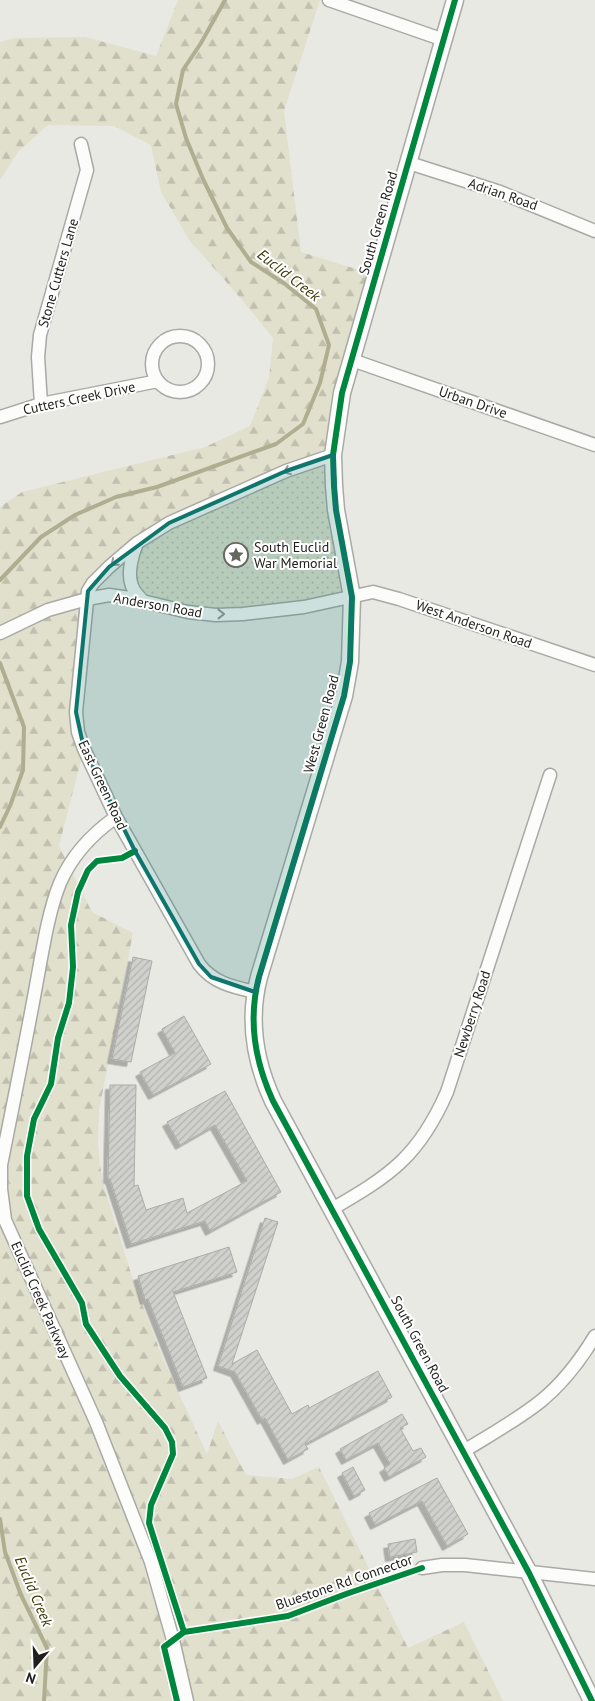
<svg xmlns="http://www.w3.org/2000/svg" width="595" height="1701" viewBox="0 0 595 1701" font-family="'PT Sans',sans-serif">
	<defs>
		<pattern id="grass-dots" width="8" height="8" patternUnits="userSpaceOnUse" patternTransform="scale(1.25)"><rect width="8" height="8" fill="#e1e0cd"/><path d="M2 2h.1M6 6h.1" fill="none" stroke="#c1c0af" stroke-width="1.8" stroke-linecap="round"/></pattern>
		<pattern id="forest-firs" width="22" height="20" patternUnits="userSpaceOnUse" patternTransform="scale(1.25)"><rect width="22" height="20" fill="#e1e0cd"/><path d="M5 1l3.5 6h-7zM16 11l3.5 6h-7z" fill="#c1c0af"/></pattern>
		<pattern id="building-hatch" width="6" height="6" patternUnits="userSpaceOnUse" patternTransform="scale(1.25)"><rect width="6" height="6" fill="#d0d0cc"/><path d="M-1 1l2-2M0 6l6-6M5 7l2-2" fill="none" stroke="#b2b2af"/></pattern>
		<filter id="shadow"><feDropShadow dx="-4.5" dy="4.5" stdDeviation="0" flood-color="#0004"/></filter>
	</defs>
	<rect width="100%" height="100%" fill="#e9e9e4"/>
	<path fill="url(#grass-dots)" d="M 333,455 L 352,597 L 243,614 L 144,602 L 130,574 L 137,543 Z"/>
	<path fill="url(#forest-firs)" d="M 178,0 L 320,0 L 284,111 L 301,252 L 376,275 L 333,455 L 169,523 L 93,583 L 80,672 L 84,749 L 59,846 L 92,912 L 133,933 L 99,1111 L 98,1146 L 102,1180 L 133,1280 L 163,1359 L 207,1454 L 218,1421 L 246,1475 L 292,1479 L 319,1467 L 408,1648 L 464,1622 L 503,1701 L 0,1701 L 0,507 L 22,492 L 205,447 L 250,426 L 269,377 L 273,338 L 243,301 L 190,241 L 161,192 L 151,145 L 114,126 L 48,125 L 18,152 L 0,180 L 0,42 L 15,38 L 85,37 L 156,56 Z"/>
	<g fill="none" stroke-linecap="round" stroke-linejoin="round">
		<path stroke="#afae91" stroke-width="4" d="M 0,580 L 41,537 L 75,515 L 116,497 L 157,487 L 276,444 L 303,424 L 320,383 L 329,345 L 316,309 L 285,284 L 251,262 L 227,228 L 203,179 L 186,138 L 176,104 L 183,70 L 201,43 L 225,0
			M 0,663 L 24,727 L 23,770 L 10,806 L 0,827
			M 0,1519 L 5,1552 L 21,1595 L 47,1648 L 44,1701"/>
	</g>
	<path fill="url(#building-hatch)" stroke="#acaca8" filter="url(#shadow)" d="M 133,957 L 152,961 L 131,1062 L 112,1059 Z
		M 184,1016 L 211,1064 L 153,1095 L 140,1072 L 175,1053 L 162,1029 Z
		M 110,1085 L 136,1085 L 134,1186 L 138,1185 L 146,1210 L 183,1198 L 187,1213 L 247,1181 L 215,1125 L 180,1145 L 167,1122 L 225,1091 L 281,1192 L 210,1231 L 205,1221 L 131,1244 L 110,1179 L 108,1179 Z
		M 265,1218 L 278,1222 L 232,1364 L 257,1350 L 292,1414 L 308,1405 L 309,1408 L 378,1371 L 392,1397 L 305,1444 L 308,1449 L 288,1460 L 265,1418 L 262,1420 L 235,1372 L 218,1366 Z
		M 229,1247 L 237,1272 L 173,1292 L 207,1378 L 183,1387 L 148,1299 L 145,1300 L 138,1276 Z
		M 402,1414 L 408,1424 L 400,1428 L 413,1451 L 421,1448 L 426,1457 L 389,1477 L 384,1468 L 390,1464 L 378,1443 L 346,1460 L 340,1449 Z
		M 353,1467 L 365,1490 L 354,1496 L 342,1473 Z
		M 437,1478 L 468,1534 L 447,1546 L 422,1501 L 375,1525 L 369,1513 Z
		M 415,1539 L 417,1552 L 390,1557 L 388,1544 Z"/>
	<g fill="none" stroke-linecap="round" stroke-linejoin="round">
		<defs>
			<path id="minor" d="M 329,0 L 444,40
				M 409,163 L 500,192 L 595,231
				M152 364a28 28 0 1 1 56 0a28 28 0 1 1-56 0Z
				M 352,360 L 595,445
				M 41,404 L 38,357 L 40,335 L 87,170 L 81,144
				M 0,417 L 41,404 L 158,381
				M 137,543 C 132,555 127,574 132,586 C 134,592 139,597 144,602
				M 0,633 L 48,610 L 87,599 L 109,595 L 130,598 L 188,612 L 216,615 L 243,614 L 304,607 L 373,592 L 399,599 L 595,665
				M 116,817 C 92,834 72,855 60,883 C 48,912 42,954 36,986 C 25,1046 13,1105 1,1165 L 1,1189 L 5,1220 L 96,1422 L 151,1562 L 173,1640 L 187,1701
				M 255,992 C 233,987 213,983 199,964 L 116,817 L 84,749 L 78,732 L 76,712 L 88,591 L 93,583 L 109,567 L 137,543 L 169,523 L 286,471 L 333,455
				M 332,1209 C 391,1175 419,1156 447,1092 L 550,775
				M 464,1451 C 490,1435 517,1420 541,1401 C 563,1383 581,1359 595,1336
				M 422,1568 L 442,1565 L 465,1565 L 595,1579"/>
			<path id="major" d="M 455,0 L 342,393 L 333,455 L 334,486 L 336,510 L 352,597 L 350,662 L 344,696 L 259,977 C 248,1019 255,1062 273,1101 L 529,1573 L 592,1701"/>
		</defs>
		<use href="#minor" stroke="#a9a9a5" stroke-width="15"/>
		<use href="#major" stroke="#a9a9a5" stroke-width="19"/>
		<use href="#minor" stroke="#fcfcfb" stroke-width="12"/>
		<use href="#major" stroke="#fcfcfb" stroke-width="16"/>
		<defs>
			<path id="cycleway" d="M 455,0 L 342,393 L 333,455 L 334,486 L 336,510 L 352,597 L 350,662 L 344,696 L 259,977 C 248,1019 255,1062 273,1101 L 529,1573 L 592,1701
				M 135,851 L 122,858 L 97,861 L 88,870 L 78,892 L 71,925 L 73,967 L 69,1003 L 58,1038 L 51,1084 L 34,1119 L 27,1156 L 27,1196 L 39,1229 L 82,1303 L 86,1324 L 120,1376 L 165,1428 L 172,1442 L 173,1454 L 151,1505 L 149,1523 L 184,1632
				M 184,1632 L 288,1616 L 346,1594 L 422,1568
				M 177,1701 L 164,1647 L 184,1632"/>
		</defs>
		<use href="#cycleway" stroke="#fff" stroke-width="9"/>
		<use href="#cycleway" stroke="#00873e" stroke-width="6"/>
	</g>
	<defs><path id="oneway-chevron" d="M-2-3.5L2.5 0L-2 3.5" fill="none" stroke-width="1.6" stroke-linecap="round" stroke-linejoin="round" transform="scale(1.25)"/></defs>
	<g stroke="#999996">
		<use href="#oneway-chevron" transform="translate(287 471) rotate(158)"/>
		<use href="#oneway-chevron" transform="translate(114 563) rotate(140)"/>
		<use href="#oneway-chevron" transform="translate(221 614)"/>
	</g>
	<path fill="#0f766e" fill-opacity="0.2" stroke="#0f766e" stroke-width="4" stroke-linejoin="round" d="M 333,455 L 336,510 L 352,597 L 350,662 L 344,696 L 255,992 L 211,977 L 199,964 L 135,851 L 84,749 L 76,712 L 88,591 L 109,567 L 169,523 L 286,471 Z"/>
	<defs>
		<symbol id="sight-ring" viewBox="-11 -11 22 22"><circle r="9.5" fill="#fff" stroke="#666661" stroke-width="1.5"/><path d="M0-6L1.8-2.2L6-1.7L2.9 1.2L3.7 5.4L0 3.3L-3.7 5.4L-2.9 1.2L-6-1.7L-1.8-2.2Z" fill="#666661"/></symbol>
	</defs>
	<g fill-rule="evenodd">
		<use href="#sight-ring" x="222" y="541" width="28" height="28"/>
	</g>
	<g text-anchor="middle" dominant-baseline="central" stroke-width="4" stroke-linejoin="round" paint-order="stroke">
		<g font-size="14" fill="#1f1f1b" stroke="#fff">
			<text transform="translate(503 194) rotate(19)">Adrian Road</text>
			<text transform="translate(378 223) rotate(-74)">South Green Road</text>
			<text transform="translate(58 273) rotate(-74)">Stone Cutters Lane</text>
			<text transform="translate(79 398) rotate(-12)">Cutters Creek Drive</text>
			<text transform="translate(473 402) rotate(19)">Urban Drive</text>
			<text transform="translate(158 605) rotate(10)">Anderson Road</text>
			<text transform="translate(474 624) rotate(19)">West Anderson Road</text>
			<text transform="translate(321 724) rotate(-75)">West Green Road</text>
			<text transform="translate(103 785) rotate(65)">East Green Road</text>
			<text transform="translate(472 1014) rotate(-72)">Newberry Road</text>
			<text transform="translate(41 1300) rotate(66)">Euclid Creek Parkway</text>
			<text transform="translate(420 1344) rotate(62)">South Green Road</text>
			<text transform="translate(344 1582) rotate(-19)">Bluestone Rd Connector</text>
		</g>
		<g font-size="14" fill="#1f1f1b" stroke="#fff" text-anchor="start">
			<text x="254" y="547">South Euclid<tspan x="254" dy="16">War Memorial</tspan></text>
		</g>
		<g font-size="15" font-style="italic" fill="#3c3906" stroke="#fff">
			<text transform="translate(289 275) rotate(38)">Euclid Creek</text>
			<text transform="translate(34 1591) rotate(67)">Euclid Creek</text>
		</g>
	</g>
	<g transform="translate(35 1666) rotate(199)" stroke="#ffffff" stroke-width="4" paint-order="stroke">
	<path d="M0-4L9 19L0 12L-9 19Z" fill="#1f1f1b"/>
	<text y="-8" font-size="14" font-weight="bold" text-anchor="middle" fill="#1f1f1b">N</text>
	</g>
</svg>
